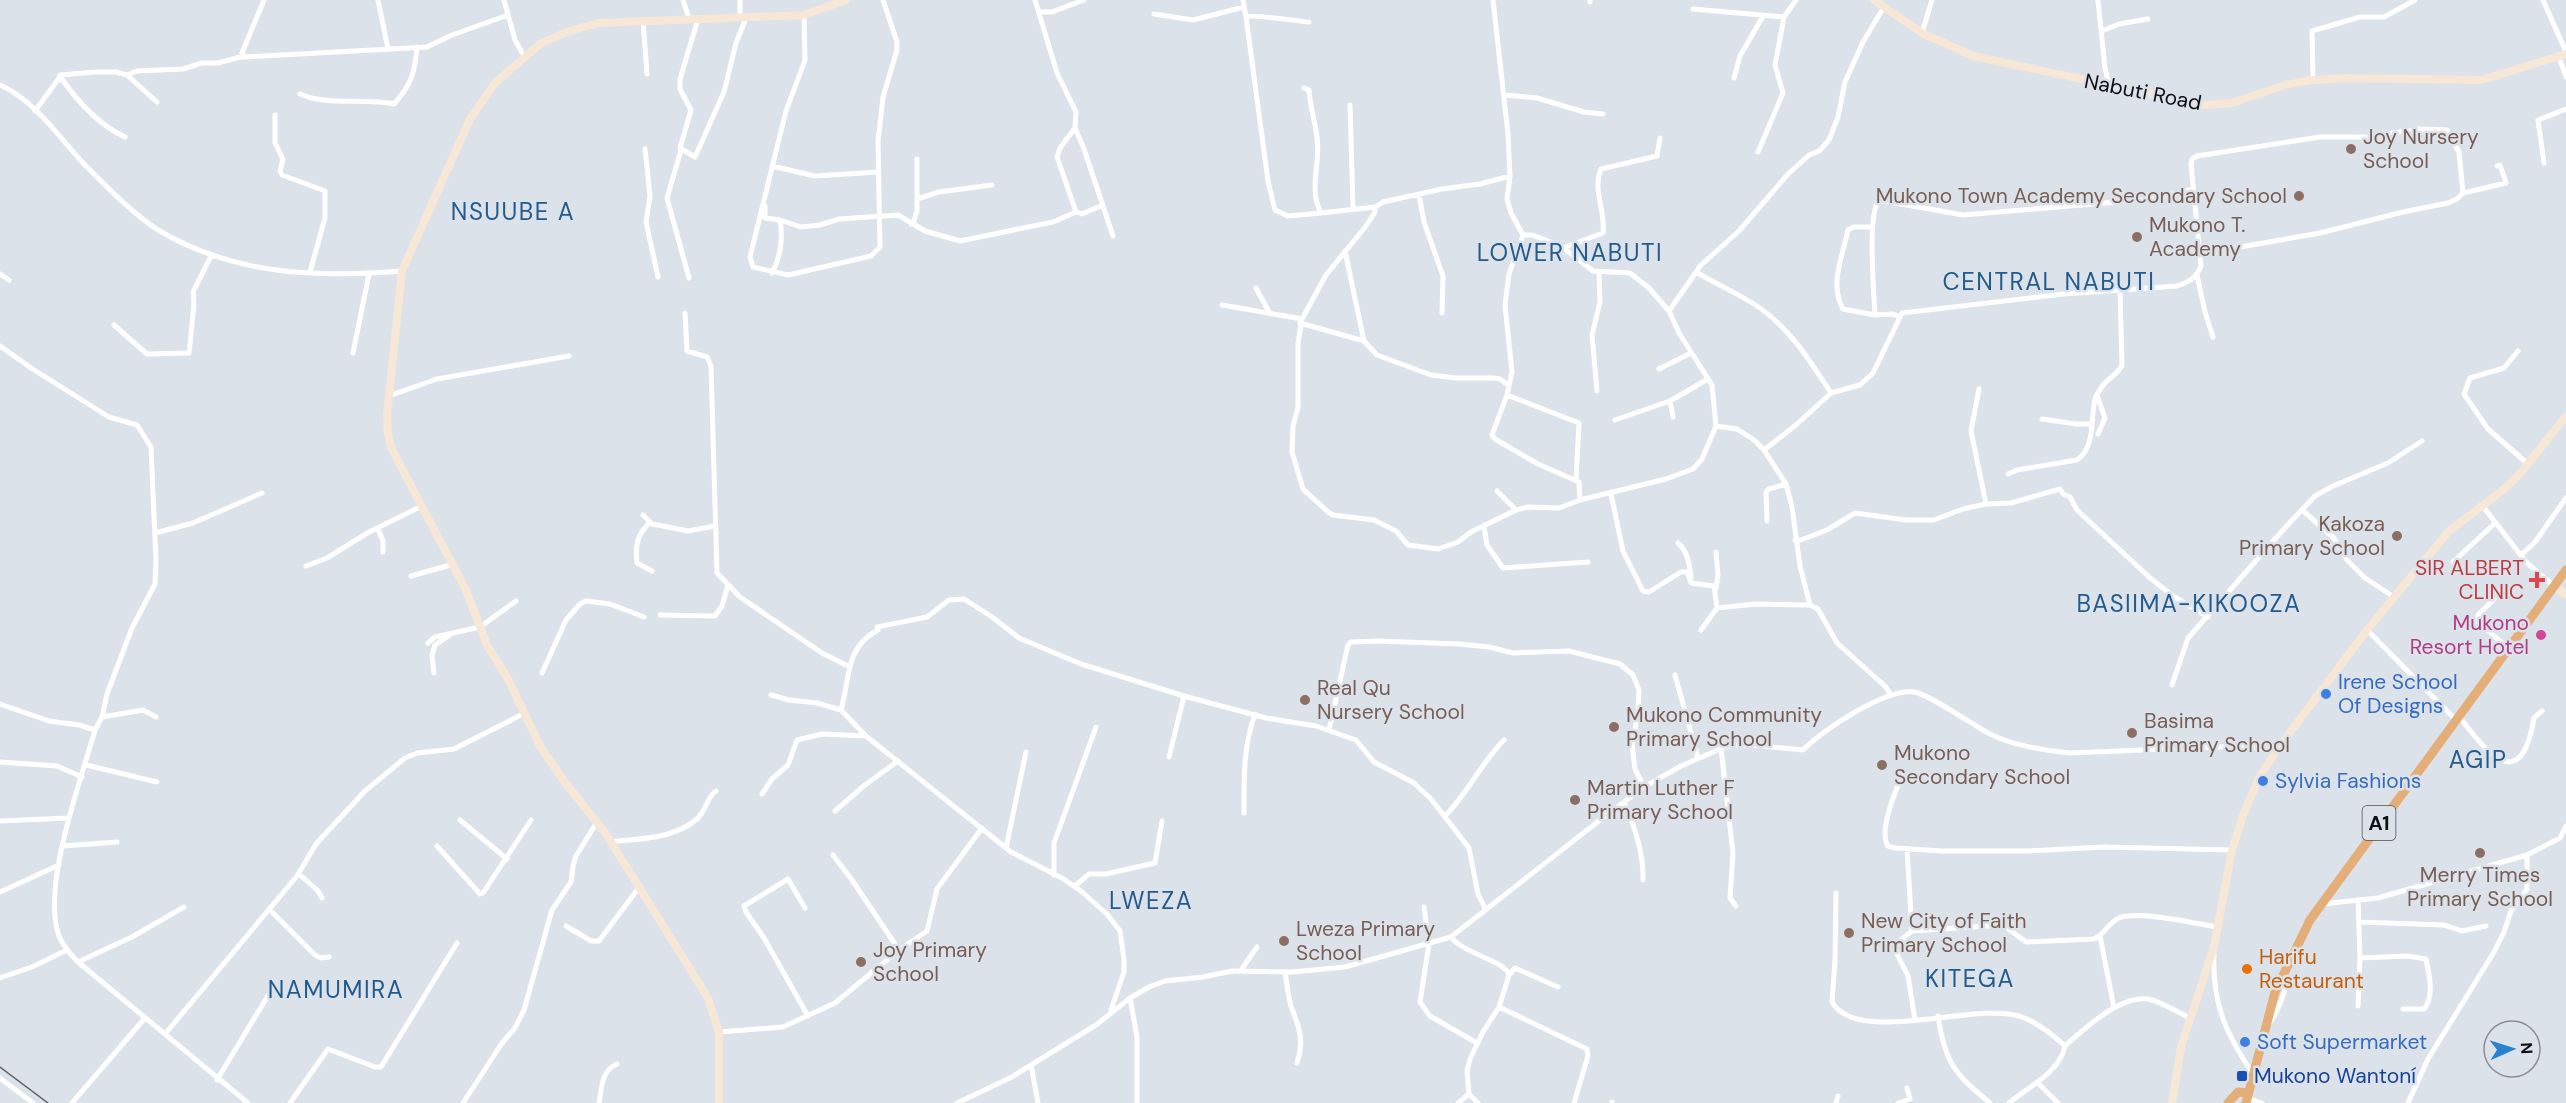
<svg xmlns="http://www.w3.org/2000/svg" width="2566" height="1103" viewBox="0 0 2566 1103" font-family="'DM Sans',sans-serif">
	<rect width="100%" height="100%" fill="#dce2e9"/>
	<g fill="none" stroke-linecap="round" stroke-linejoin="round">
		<path stroke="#fff" stroke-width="5" d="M 264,0 L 242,53 L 244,57 L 427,47 L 452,35 L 508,15
			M 378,0 L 388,49
			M 504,0 L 515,40 L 524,56
			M 683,0 L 689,19
			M 1035,0 L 1057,73 L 1076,112 L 1075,128 L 1060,148 L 1057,157 L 1076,212
			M 1243,0 L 1246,17 C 1255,14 1295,21 1309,22
			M 1493,0 L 1508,134 L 1510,176 L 1507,199 L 1511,213 L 1523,235 L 1532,235 L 1561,246 L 1593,271 L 1630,273 L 1649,288 L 1669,311 L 1679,333 L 1712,385 L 1716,426 L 1702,459 L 1693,469 L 1666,479 L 1580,500 L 1559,508 L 1528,507 L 1516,510 L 1471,532 L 1458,542 L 1438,549 L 1408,545 L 1396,531 L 1374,520 L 1333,515 L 1328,512 L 1303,489 L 1292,452 L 1293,426 L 1298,407 L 1298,343 L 1302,319 L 1326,275 L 1366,226 L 1375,212 L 1375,207 L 1383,202 L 1442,189 L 1480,184 L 1510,176
			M 2543,0 L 2566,52
			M 2098,1 L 2105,68 L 2109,86
			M 1590,2 L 1590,0
			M 1693,9 L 1784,17
			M 1039,12 L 1052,12 L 1084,0
			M 1154,14 L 1193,20 L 1244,7
			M 804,15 L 805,60 L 786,111 L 750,257 L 753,267 L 788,275 L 871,256 L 880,247 L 878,141 L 883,97 L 897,50 L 897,42 L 883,0
			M 1246,17 L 1268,181 L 1275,210 L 1288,216 L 1321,213
			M 740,18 L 740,0
			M 698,19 L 680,79 L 680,89 L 691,110 L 680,148 L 695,157 L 724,92 L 736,43 L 746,18
			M 643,20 L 647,74
			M 2102,31 L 2119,24 L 2148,19
			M 1922,33 L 1932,0
			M 2559,57 L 2566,77
			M 127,75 L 157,102
			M 1734,78 L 1740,56 L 1763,16
			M 58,80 L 60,75 L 96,72 L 116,72 L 127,75 L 137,71 L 183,69 L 202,63 L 218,63 L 244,56
			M 2313,80 L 2312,31 L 2360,17 L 2384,17 L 2415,0
			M 0,85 C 35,100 60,139 86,166 C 108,188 132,213 158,230 C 234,275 316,278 402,271
			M 1304,88 L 1309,90 C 1310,107 1315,121 1317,137 C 1321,163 1308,189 1321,213 L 1375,207
			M 300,94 C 325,106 365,98 394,104 C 411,85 415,73 417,47
			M 1505,95 L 1537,98 L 1584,112 L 1603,114
			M 1350,105 L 1353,208
			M 35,111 L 57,81 L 62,79 C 78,102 99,125 125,137
			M 275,115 L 275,143 L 283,159 L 280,171 L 282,175 L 325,191 L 325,218 L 310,272
			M 1075,128 L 1084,149 L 1113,236
			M 645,149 L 650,196 L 646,222 L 658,277
			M 681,150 L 667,198 L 689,278
			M 1758,152 L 1783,93 L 1775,65 L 1784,17 L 1796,0
			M 2544,163 L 2538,120 L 2566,109
			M 772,166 L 815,176 L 879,172
			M 2463,193 L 2506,183 L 2500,165 L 2497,166
			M 1419,195 L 1424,222 L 1443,276 L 1442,313
			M 917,199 L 939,192 L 992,185
			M 765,206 L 765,218 L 780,220 C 783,237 781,257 772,273
			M 780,220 L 801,227 L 820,225 L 839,219 L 898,215 L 925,231 L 960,241 L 1053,222 L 1076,212 L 1082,214 L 1103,205
			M 911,224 L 914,221 L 917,211 L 917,159
			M 1872,227 L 1854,227 L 1848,230 C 1843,255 1829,284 1843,309 L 1875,315
			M 1523,235 L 1509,274 L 1505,305 L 1512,372 L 1507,395 L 1492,435 L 1495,439 L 1538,464 L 1579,482 L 1580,500
			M 1563,248 L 1603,233 C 1606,211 1592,190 1601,169 L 1657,156 L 1660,138
			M 1345,251 L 1364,341 L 1377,355 L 1431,375 L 1455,378 L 1493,378 L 1500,379 L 1508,385
			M 1696,272 C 1716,284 1737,293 1757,306 C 1790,328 1810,361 1831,393
			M 0,274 L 9,280
			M 2197,275 L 2205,312 L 2213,337
			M 1256,288 L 1269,312
			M 1222,305 L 1302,319
			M 1669,311 L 1701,265 L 1739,231 L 1788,174 L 1809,155 L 1819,151 L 1829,140 L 1838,117 L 1845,82 L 1863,42 L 1884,7
			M 685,313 L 687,351 L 707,357 L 711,366 L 717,573 L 740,597 L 822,653 L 850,667
			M 1899,317 L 1893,314 L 1875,315 C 1874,293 1867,214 1879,200 L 1963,215 L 2151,199 L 2193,189
			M 1300,323 L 1364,341
			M 114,325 L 147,354 L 189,353 L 194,304 L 193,292 L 210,258 L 214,256
			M 0,346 L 31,368 L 109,417 L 137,425 L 151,447 L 156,561 L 155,584 L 132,628 L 107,694 L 102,717 L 95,730 C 81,780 41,887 59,936 C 63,946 70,954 78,962 L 248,1103
			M 2518,351 L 2504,368 L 2470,378 L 2464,394 L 2488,429 L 2528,464
			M 353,353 L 369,274
			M 1659,369 L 1691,353
			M 1597,391 L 1592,335 L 1600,302 L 1599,272
			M 1507,395 L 1579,423 L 1576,480
			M 389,396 L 437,379 L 569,356
			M 1670,401 L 1673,417
			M 2042,419 L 2076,424 L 2092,424
			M 1615,420 L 1670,401 L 1708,379
			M 1716,426 L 1737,429 L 1754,440 L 1764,450 L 1786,484 L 1792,507 L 1800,566 L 1810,605 L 1818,609 L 1837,643 L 1885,686 L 1891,695
			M 2098,434 L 2105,418 L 2097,395 C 2104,378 2117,377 2122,365 L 2120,290
			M 1764,450 L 1796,425 L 1831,393 L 1860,385 L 1873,373 L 1902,313 L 2063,294 L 2177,286 C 2189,282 2196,278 2201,266 L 2191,164 L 2192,159 L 2197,156 L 2320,137 L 2367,137 L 2419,129 L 2447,130 L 2459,152 L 2463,193 L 2457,199 L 2448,203 L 2403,212 L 2320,233 L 2201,254
			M 2008,474 L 2017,470 L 2077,460 C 2097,446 2089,418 2096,396
			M 1497,491 L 1516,510
			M 1611,494 L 1623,551 L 1643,591 L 1649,592 L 1681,572 L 1687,572 L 1691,583 L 1714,586 L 1717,608 L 1756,604 L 1810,605
			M 1986,504 L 2011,503 L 2060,489 L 2063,494 L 2070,497 L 2077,510 L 2149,577 L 2173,596 L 2208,617
			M 2482,505 L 2526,562 L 2554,586
			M 2302,510 L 2334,538 L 2347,560 L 2365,578 L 2394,597
			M 643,515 L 652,524 L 688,531 L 715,526
			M 1767,521 L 1766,492 L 1769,489 L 1786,484
			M 650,522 C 637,535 635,545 637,563 L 652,571
			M 1484,527 L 1487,545 L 1503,568 L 1588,562
			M 378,529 L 383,541 L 383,552
			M 155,533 L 193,523 L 262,493
			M 1795,540 L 1801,540 L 1827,530 L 1855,513 L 1906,520 L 1934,520 L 1963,509 L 1986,504 L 1971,431 L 1979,389
			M 1678,543 C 1688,551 1690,566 1691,578
			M 1716,552 L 1718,575 L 1716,589
			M 2521,555 L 2535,542 L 2566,498
			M 2453,562 L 2495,523
			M 306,566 L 327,558 L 369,532 L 422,506
			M 411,576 L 454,564
			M 2494,599 L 2478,615 L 2478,622 L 2508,648
			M 660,615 L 715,616 L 722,606 L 728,585
			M 1701,630 L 1717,608
			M 2367,630 L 2455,719
			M 428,643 L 435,637 L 480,627 L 516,601
			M 434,673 L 432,656 L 435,645 L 450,635
			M 542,673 L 566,620 L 580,604 L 586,601 L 610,604 L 644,617
			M 1675,675 L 1698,758
			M 2172,685 L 2188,638 L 2282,531 L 2315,496 L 2333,486 L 2388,463 L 2422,441
			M 771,695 L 789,700 L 817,703 L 841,710 L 866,736 L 1011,852 L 1062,878 L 1081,891 L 1107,914 L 1120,931 L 1124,959 L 1124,972 L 1111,1010
			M 0,704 L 49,721 L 79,725 L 95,730
			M 841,710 C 850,678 845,647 878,630 L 877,627 L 927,617 L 949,600 L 964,599 L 992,617 L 1019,638 L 1081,664 L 1184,696 L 1266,718 L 1316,726 L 1356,740 L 1374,762 L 1414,783 L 1431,799 L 1469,848 L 1478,894 L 1486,910
			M 2459,716 C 2488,755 2521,795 2534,718 L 2542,711
			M 102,717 L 143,710 L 156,717
			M 1329,730 L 1348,645 L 1351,642 L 1379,641 L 1459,644 L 1489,647 L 1513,653 L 1569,651 L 1620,664 L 1633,675 L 1639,690 L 1638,713 L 1632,744 L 1635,769 L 1644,787
			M 1721,748 L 1733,853 L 1730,898 L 1736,906
			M 1169,757 L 1184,696
			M 0,762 L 57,766 L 82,777
			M 86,765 L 157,782
			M 1899,783 C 1893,797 1879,833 1888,846 L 1895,848 L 1942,851 L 2029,851 L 2104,847 L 2232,850
			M 762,794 L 772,779 L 788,765 L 797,740 L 822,734 L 866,736
			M 1624,802 C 1635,827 1644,853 1643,880
			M 835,811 L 865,785 L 898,761
			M 1244,813 C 1244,779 1243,747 1255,714
			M 1445,816 C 1468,793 1481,763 1504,740
			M 460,820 L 507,859
			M 0,821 L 68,818
			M 611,842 C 641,838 673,840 698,818 C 706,810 707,797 716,791
			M 63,846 L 117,842
			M 437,846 L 480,894 L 483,893 L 531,820
			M 1006,848 L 1026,752
			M 1907,849 L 1912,931
			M 833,855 L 852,880 L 899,950
			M 299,874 L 318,891 L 322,898
			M 1054,875 L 1054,843 L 1096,727
			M 1075,886 L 1089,874 L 1106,874 L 1155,863 L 1162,821
			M 0,892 L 59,865
			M 1836,893 L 1835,961 L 1832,1002 C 1858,1046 1973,1002 2019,1016 C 2037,1022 2051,1033 2065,1046 C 2084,1029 2120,995 2148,999 C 2162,1002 2177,1012 2190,1018
			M 2358,900 L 2360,958 L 2407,956 L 2426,959 C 2429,975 2435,995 2424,1009 L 2403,1009
			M 2322,904 L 2378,898 L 2527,855 L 2560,838 L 2566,826
			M 1424,907 L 1429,944 L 1420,1002 L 1430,1016 L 1477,1043
			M 805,908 L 788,879 L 744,906 L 746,912 L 764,938 L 808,1016
			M 269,909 L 315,955 L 321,958 L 329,957
			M 2359,922 L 2444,925 L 2462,931 L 2486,926
			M 566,926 L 591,941 L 599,941 L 640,886
			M 2100,936 L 2114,1008
			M 1451,937 C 1465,955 1505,960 1509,975 L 1499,1007 L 1483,1032 L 1470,1059 L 1467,1071 L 1469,1094 L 1478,1103
			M 2214,954 C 2212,1004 2226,1034 2253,1074
			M 78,962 L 132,937 L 184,907
			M 1241,970 L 1257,947
			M 1285,972 C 1287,983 1288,999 1292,1009 C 1300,1028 1304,1043 1297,1063
			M 1509,975 L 1515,968 L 1558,987
			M 0,978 L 32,967 L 67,950
			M 1130,998 L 1137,1037 L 1137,1103
			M 2358,1006 L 2360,958
			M 1499,1007 L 1587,1049 L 1588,1056 L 1574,1103
			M 1938,1016 C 1945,1063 1954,1073 1990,1103
			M 1915,1020 L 1908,976 L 1897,954 L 1897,943 L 1912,931 L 2003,925 L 2026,942 L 2094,939 C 2105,934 2109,922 2119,918 C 2139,910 2195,924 2218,927
			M 2268,1025 C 2278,1012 2288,989 2286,973
			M 719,1032 L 783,1027 L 835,1003 L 899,950 L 927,931 L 937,889 L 982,828
			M 165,1034 L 297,876 L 316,844 L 365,791 L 405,758 L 417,753 L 454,749 L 523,714
			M 1031,1065 L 1038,1103
			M 0,1078 L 33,1103
			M 217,1080 L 272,989
			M 2037,1082 L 2058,1103
			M 2247,1098 L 2262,1103
			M 72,1103 L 145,1018
			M 290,1103 L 328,1049 L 375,1067 L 381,1067 L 457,943
			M 463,1103 L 502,1043 L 515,1028 L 524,1010 L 552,910 L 571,882 L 573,866 L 576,856 L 597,822
			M 599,1103 C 602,1087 601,1071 617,1064
			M 957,1103 L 1010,1078 L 1096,1025 L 1130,998 L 1149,987 L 1165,981 L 1203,977 L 1232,971 L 1292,972 L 1345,967 L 1451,937 L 1600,820 L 1644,787 L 1681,766 L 1727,746 L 1753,745 L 1803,750 C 1822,730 1886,688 1914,692 C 1929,694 1974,726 1990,734 C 2011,745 2047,751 2070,753 L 2243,746 L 2276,751
			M 1458,1103 L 1469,1094
			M 1612,1103 L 1612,1102
			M 1836,1103 L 1838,1096
			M 1898,1103 L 1910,1099 L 1907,1088
			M 2009,1103 C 2028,1087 2060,1072 2065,1046
			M 2408,1103 L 2428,1059 L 2494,952 L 2504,932 L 2511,911 L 2527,889 L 2527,855"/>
		<path stroke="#f7e7d7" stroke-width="8" d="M 1874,0 L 1922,33 L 1973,56 L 2204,105 L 2232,103 L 2288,84 L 2313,80 L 2344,78 L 2482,80 L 2566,54
			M 2554,586 L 2566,595
			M 719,1103 L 719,1032 L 708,998 L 606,834 L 564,781 L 540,746 L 508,679 L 487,645 L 466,590 L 398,461 L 391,447 L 388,435 L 387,415 L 402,271 L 470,119 L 495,83 L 540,44 L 569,31 L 598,23 L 804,15 L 846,0
			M 2172,1103 L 2181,1047 L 2214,947 L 2232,850 L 2244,813 L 2259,778 L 2276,751 L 2367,630 L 2449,531 L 2503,490 L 2519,475 L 2566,416"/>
		<path stroke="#e4ae79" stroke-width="9" d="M 2228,1103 L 2238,1092 L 2248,1093
			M 2246,1103 L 2275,992 L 2310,920 L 2566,570"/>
		<path stroke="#5f6267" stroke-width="1.5" d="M 0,1067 L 48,1103"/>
	</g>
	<g fill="#8d6e63" stroke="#dce2e9" stroke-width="2">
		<circle cx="2351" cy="149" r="6"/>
		<circle cx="2299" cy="196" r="6"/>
		<circle cx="2137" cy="237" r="6"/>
		<circle cx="2397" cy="536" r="6"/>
		<circle cx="1305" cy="700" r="6"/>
		<circle cx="1614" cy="727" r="6"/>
		<circle cx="2132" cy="733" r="6"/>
		<circle cx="1882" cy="765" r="6"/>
		<circle cx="1575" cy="800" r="6"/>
		<circle cx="2480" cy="853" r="6"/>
		<circle cx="1849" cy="933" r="6"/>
		<circle cx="1284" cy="941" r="6"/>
		<circle cx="861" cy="962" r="6"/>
	</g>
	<path fill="#e0444e" stroke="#dce2e9" stroke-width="2" d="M2534 571h6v6h6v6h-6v6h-6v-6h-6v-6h6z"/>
	<circle fill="#d1479c" stroke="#dce2e9" stroke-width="2" cx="2541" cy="635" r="6"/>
	<g fill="#3f7fe0" stroke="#dce2e9" stroke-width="2">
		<circle cx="2326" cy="694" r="6"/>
		<circle cx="2263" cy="781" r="6"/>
		<circle cx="2245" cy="1042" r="6"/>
	</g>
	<circle fill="#e8710a" stroke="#dce2e9" stroke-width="2" cx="2247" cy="969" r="6"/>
	<rect fill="#1a4fb4" stroke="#dce2e9" stroke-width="2" x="2236" y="1070" width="12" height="12" rx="3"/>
	<g text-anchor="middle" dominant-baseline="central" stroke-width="5" stroke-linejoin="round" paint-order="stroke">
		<rect fill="#dce2e9" stroke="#4c5054" stroke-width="1.5" x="2362.5" y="806" width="33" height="34" rx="4.5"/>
		<g font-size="20" font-weight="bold" fill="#0f1114">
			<text x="2379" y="823">A1</text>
		</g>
		<g font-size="21" fill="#0f1114" stroke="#dce2e9">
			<text transform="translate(2143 92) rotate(11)">Nabuti Road</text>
		</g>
		<g font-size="21" fill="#785e54" stroke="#dce2e9" text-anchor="start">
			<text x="2363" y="137">Joy Nursery<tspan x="2363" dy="24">School</tspan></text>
			<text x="2287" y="196" text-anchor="end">Mukono Town Academy Secondary School</text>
			<text x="2149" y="225">Mukono T.<tspan x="2149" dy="24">Academy</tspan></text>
			<text x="2385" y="524" text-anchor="end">Kakoza<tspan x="2385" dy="24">Primary School</tspan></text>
			<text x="1317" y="688">Real Qu<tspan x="1317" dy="24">Nursery School</tspan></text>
			<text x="1626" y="715">Mukono Community<tspan x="1626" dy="24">Primary School</tspan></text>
			<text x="2144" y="721">Basima<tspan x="2144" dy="24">Primary School</tspan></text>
			<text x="1894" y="753">Mukono<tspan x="1894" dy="24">Secondary School</tspan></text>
			<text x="1587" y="788">Martin Luther F<tspan x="1587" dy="24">Primary School</tspan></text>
			<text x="2480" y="875" text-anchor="middle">Merry Times<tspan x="2480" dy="24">Primary School</tspan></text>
			<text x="1861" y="921">New City of Faith<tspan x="1861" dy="24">Primary School</tspan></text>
			<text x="1296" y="929">Lweza Primary<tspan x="1296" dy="24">School</tspan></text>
			<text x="873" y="950">Joy Primary<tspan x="873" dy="24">School</tspan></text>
		</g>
		<g font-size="21" fill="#be3a42" stroke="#dce2e9" text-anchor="end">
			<text x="2524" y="568">SIR ALBERT<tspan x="2524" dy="24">CLINIC</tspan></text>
		</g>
		<g font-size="21" fill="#b23c85" stroke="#dce2e9" text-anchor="end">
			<text x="2529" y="623">Mukono<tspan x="2529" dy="24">Resort Hotel</tspan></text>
		</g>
		<g font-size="21" fill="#366cbe" stroke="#dce2e9" text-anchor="start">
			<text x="2338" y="682">Irene School<tspan x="2338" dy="24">Of Designs</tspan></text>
			<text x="2275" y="781">Sylvia Fashions</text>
			<text x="2257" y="1042">Soft Supermarket</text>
		</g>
		<g font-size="21" fill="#c56008" stroke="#dce2e9" text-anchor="start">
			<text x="2259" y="957">Harifu<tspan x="2259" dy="24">Restaurant</tspan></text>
		</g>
		<g font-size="21" fill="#164399" stroke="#dce2e9" text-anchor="start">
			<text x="2254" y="1076">Mukono Wantoní</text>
		</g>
		<g font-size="24" letter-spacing="1.5" fill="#235b8d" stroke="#dce2e9">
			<text x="513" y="211">NSUUBE A</text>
			<text x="1570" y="252">LOWER NABUTI</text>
			<text x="2049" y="281">CENTRAL NABUTI</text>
			<text x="2189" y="603">BASIIMA-KIKOOZA</text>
			<text x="2478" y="759">AGIP</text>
			<text x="1151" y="900">LWEZA</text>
			<text x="1970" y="978">KITEGA</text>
			<text x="336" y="989">NAMUMIRA</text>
		</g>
	</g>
	<g transform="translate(2512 1049) rotate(87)"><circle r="28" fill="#dce2e9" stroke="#8a8e94" stroke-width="1.5"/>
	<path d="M0-4.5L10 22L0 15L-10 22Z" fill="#2783d0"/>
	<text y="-9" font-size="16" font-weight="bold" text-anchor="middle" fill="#0f1114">N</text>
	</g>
</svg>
